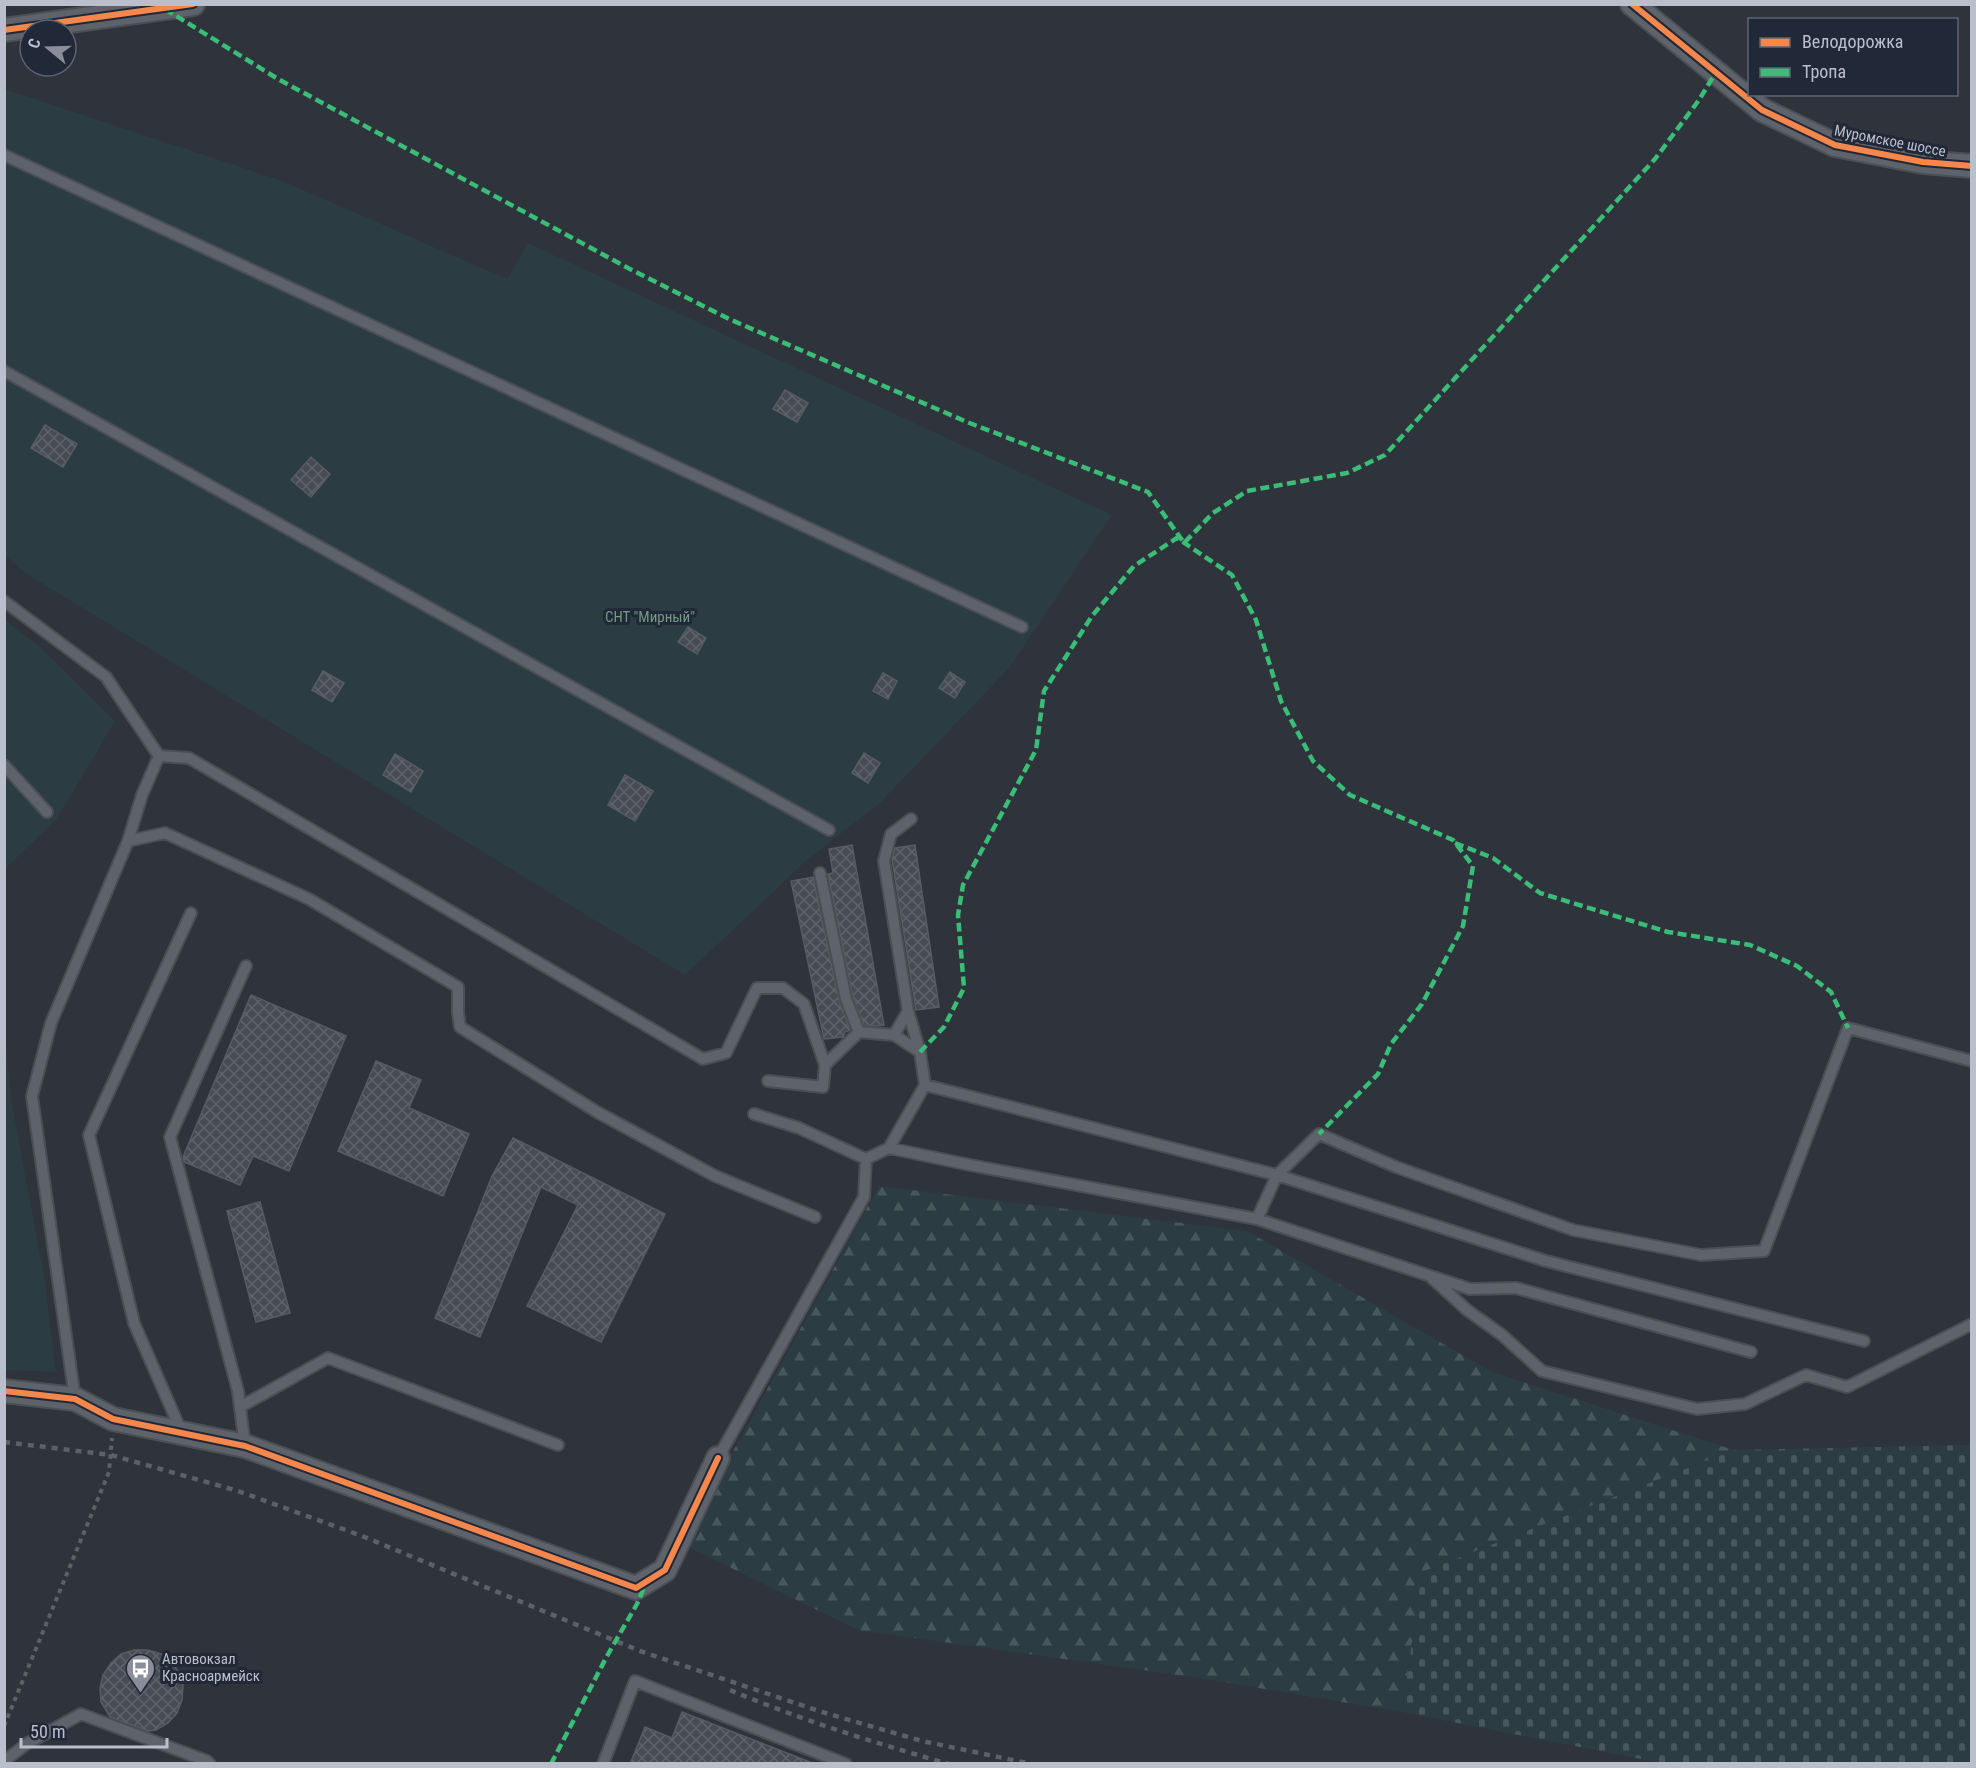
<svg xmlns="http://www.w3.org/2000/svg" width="1976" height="1768" viewBox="0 0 1976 1768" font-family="'Roboto Condensed',sans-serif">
	<defs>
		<pattern id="forest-firs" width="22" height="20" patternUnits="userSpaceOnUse" patternTransform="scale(1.5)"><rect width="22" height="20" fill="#2b3d42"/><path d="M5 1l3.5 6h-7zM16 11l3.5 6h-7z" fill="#48575c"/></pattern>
		<pattern id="cemetery-stones" width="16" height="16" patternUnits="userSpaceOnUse" patternTransform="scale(1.5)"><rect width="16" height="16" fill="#2b3d42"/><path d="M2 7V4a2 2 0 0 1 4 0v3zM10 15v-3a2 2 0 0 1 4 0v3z" fill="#48575c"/></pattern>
		<pattern id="building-cross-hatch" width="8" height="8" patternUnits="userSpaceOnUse" patternTransform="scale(1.5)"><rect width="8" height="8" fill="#474b53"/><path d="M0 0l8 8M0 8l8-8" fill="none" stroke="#5f636b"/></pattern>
	</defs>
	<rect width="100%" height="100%" fill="#2e333c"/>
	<path fill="#2b3d42" d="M 5,89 L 285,182 L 507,279 L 528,243 L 1112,515 L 1009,668 L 881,802 L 806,861 L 685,975 L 22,571 L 5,555 Z
		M 5,620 L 41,648 L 115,721 L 56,820 L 5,869 Z
		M 4,1023 L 11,1098 L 45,1282 L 56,1372 L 5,1370 Z"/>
	<path fill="url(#forest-firs)" d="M 879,1186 L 1247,1231 L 1492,1372 L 1734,1450 L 1422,1572 L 1402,1712 L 1193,1677 L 858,1630 L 682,1544 Z"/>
	<path fill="url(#cemetery-stones)" d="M 1971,1445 L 1971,1763 L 1661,1763 L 1402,1712 L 1422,1572 L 1734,1450 Z"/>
	<path fill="url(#building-cross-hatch)" stroke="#575b63" stroke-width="1.5" d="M 785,390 L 808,403 L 797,422 L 773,409 Z
		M 45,425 L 77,444 L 63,467 L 31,448 Z
		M 311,457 L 330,474 L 311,497 L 291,480 Z
		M 688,627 L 706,638 L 697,654 L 678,642 Z
		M 323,671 L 344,683 L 332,702 L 312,690 Z
		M 950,672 L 965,682 L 955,698 L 939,688 Z
		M 883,673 L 897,681 L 888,699 L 873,691 Z
		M 864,753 L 880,763 L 868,783 L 852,773 Z
		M 395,754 L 423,771 L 411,792 L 383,775 Z
		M 625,775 L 653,791 L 635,821 L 608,805 Z
		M 852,845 L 884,1025 L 877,1026 L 864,1025 L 853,997 L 828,874 L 833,873 L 829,849 Z
		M 915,845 L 939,1007 L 916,1010 L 892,859 L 895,848 Z
		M 813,877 L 839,1001 L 850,1030 L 845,1032 L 843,1037 L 824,1039 L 791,881 Z
		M 251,995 L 346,1036 L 289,1171 L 253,1156 L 240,1185 L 184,1162 L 183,1157 Z
		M 376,1061 L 421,1080 L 409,1108 L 469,1134 L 443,1196 L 338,1151 Z
		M 513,1138 L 665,1214 L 601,1342 L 527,1306 L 578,1205 L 541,1187 L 480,1337 L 435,1318 L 492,1176 Z
		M 260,1202 L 290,1313 L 256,1322 L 227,1211 Z
		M 134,1650 L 148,1650 L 161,1654 L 172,1662 L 179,1673 L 183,1686 L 182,1700 L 177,1713 L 168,1723 L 156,1730 L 148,1731 L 110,1717 L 101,1702 L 100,1688 L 103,1675 L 111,1663 L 121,1654 Z
		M 682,1712 L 810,1762 L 810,1764 L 630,1764 L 645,1727 L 672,1738 Z"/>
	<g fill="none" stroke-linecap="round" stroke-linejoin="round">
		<defs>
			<path id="lane" d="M 4,155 L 1022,627
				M 4,371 L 829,830
				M 4,601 L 106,677 L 159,756 L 142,795 L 128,841 L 51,1023 L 32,1096 L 75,1399
				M 159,756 L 189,758 L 703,1059 L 726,1053 L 757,988 L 783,988 L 804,1004 L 825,1065 L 859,1032 L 894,1035 L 920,1052 L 925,1085 L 889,1148 L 866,1159 L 799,1128 L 754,1114
				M 4,765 L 47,812
				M 128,841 L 165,833 L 309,899 L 458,987 L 458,1013 L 460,1027 L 597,1112 L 715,1176 L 815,1217
				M 820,873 L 846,999 L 859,1032
				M 908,1011 L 920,1052
				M 894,1035 L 908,1011 L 884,861 L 891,834 L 911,819
				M 768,1081 L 823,1087 L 825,1065
				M 925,1085 L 1277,1175 L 1546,1261 L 1864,1341
				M 889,1148 L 970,1165 L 1257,1219 L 1470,1289 L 1516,1288 L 1751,1352
				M 1257,1219 L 1277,1175 L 1319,1134 L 1396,1167 L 1573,1230 L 1701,1255 L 1764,1251 L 1848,1028 L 1972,1061
				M 1432,1278 L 1467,1310 L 1502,1335 L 1542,1371 L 1697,1409 L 1745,1404 L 1806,1375 L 1847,1387 L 1972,1324
				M 240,1407 L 328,1358 L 558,1445
				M 182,1433 L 134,1323 L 89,1135 L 191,913
				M 245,1446 L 238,1391 L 170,1137 L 246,966
				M 718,1458 L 864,1197 L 866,1159
				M 4,1761 L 28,1743 L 81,1714 L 207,1761 L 210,1764
				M 603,1764 L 635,1681 L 846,1764"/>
			<path id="street" d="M 1632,4 L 1762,110 L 1835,145 L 1923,162 L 1972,166
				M 4,30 L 193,4
				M 4,1391 L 75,1399 L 113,1419 L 245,1446 L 636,1588 L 665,1570 L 718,1458"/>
		</defs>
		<use href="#lane" stroke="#4b4e55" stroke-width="14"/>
		<use href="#street" stroke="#4b4e55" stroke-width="26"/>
		<path stroke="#5c6167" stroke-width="4" stroke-dasharray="4.5 4.5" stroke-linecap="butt" d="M 4,1726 L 109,1472 L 112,1438"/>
		<use href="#lane" stroke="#5e626a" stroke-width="10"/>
		<use href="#street" stroke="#5e626a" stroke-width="22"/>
		<path stroke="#5d6068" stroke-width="4.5" stroke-dasharray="6 6" stroke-linecap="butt" d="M 4,1442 L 111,1455 L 238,1491 L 362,1536 L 640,1651 L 822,1712 L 922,1741 L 1032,1764
			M 730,1690 C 801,1720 875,1743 949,1764"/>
		<path stroke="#3abd76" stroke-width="4.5" stroke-dasharray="9 4.5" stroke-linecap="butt" d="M 165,9 L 278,79 L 628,268 L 729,319 L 967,422 L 1148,492 L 1184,543 L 1213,513 L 1247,491 L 1347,473 L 1385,455 L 1655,159 L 1699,100 L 1716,72
			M 1455,843 L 1493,858 L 1540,893 L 1668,932 L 1750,945 L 1797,966 L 1831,992 L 1848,1028
			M 920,1052 L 944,1027 L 964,988 L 958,915 L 963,885 L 1036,750 L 1044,691 L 1092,616 L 1134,566 L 1177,538 L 1232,575 L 1256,620 L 1281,701 L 1313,761 L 1350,795 L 1453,840 L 1473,866 L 1463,926 L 1422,1004 L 1391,1044 L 1378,1074 L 1319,1134
			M 551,1764 L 607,1656 L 637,1604 L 646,1583"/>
		<defs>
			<path id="cycleway" d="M 1632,4 L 1762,110 L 1835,145 L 1923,162 L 1972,166
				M 4,30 L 193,4
				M 4,1391 L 75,1399 L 113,1419 L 245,1446 L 636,1588 L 665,1570 L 718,1458"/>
		</defs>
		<use href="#cycleway" stroke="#212837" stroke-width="10"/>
		<use href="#cycleway" stroke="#f5874c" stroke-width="6"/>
	</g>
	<defs>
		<symbol id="bus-pin" viewBox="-11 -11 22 30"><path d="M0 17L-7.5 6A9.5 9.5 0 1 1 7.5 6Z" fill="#898e9a" stroke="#212837"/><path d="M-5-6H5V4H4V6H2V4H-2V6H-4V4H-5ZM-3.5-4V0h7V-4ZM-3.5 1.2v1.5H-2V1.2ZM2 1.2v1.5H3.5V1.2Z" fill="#fff"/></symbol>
	</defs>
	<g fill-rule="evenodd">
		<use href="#bus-pin" x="124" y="1652" width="33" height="45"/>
	</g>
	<g text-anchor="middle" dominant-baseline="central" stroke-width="6" stroke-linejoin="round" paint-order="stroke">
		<g font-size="15" fill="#babfcc" stroke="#212837">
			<text transform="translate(1890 141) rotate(11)">Муромское шоссе</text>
		</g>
		<g font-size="15" fill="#729c80" stroke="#212837">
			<text x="650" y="617">СНТ "Мирный"</text>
		</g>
		<g font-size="15" fill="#babfcc" stroke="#212837" text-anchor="start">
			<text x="162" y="1659">Автовокзал<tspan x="162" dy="17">Красноармейск</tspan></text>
		</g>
	</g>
	<rect width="1976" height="1768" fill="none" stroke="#babfcc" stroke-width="12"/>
	<rect x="1748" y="18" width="210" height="78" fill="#212837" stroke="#5e6473" stroke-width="1.5"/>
	<rect x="1760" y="38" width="30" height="9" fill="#f5874c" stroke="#5e6473" stroke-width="1.5"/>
	<text x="1802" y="48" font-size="18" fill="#babfcc">Велодорожка</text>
	<rect x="1760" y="68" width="30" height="9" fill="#3abd76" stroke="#5e6473" stroke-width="1.5"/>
	<text x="1802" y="78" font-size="18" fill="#babfcc">Тропа</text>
	<g transform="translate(48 48) rotate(289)"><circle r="28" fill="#212837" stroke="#5e6473" stroke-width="1.5"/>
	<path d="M0-4.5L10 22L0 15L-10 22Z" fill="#898e9a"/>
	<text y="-9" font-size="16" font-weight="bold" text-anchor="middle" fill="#babfcc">С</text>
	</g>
	<path d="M21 1738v9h146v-9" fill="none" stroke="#babfcc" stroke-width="3"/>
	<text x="30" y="1738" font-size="18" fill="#babfcc" stroke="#212837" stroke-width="4.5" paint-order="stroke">50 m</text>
</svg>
